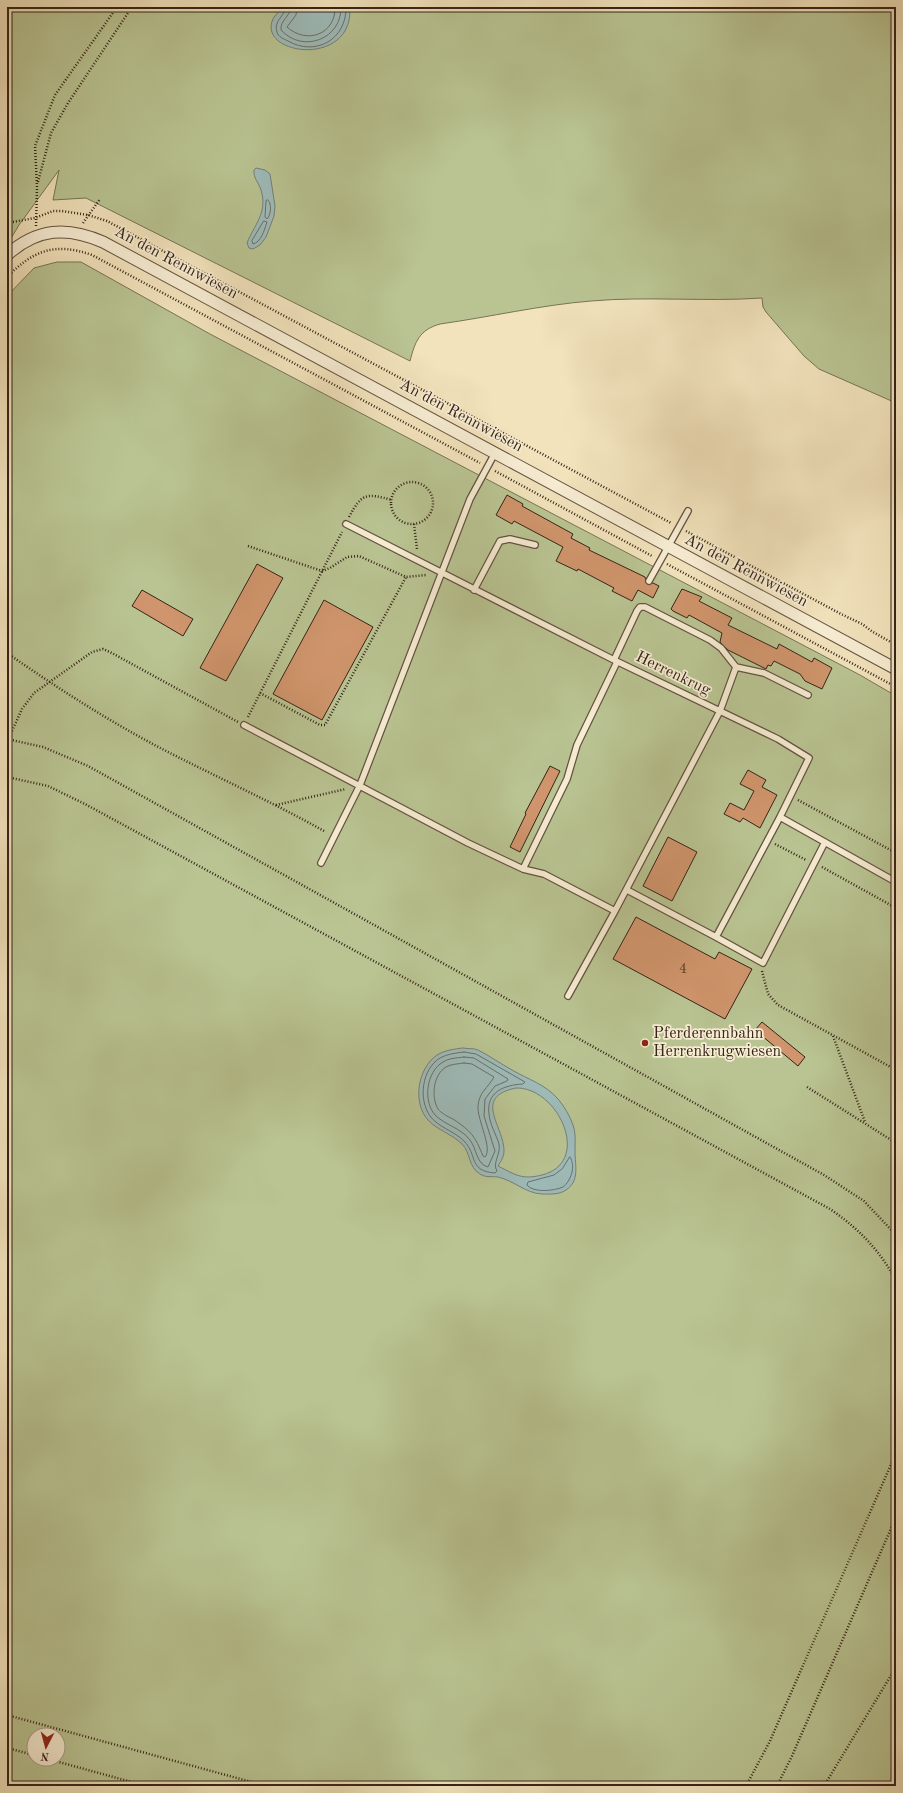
<svg xmlns="http://www.w3.org/2000/svg" width="903" height="1793" viewBox="0 0 903 1793" font-family="'Old Standard TT',serif">
	<rect width="100%" height="100%" fill="#f2e3bc"/>
	<filter id="stains"><feTurbulence type="fractalNoise" baseFrequency=".005" numOctaves="4"/><feColorMatrix values="0 0 0 0 .2 0 0 0 0 .09 0 0 0 0 .02 0 0 0 .5 -.17"/></filter>
	<radialGradient id="worn" r=".72"><stop offset=".6" stop-color="#630" stop-opacity="0"/><stop offset="1" stop-color="#630" stop-opacity=".3"/></radialGradient>
	<path fill="#b9c492" stroke="#777456" fill-rule="evenodd" d="M 7,7 L 896,7 L 896,403 L 819,369 L 804,356 L 766,312 L 763,307 L 762,298 C 705,302 648,296 591,301 C 541,305 490,317 440,324 C 419,330 415,342 410,361 L 86,198 L 53,200 L 59,170 L 19,225 L 7,245 Z
		M 57,262 L 81,262 L 210,334 L 860,675 L 896,696 L 896,1786 L 7,1786 L 7,296 L 34,268 ZM 34,1735 L 58,1735 L 58,1759 L 34,1759 Z"/>
	<path fill="#9ebcba" stroke="#747f7a" fill-rule="evenodd" d="M 283,7 L 349,7 C 351,15 349,23 345,31 C 325,64 259,49 273,19 C 275,15 280,11 283,7 Z
		M 256,168 L 265,170 L 270,174 L 275,206 L 274,216 L 266,237 L 260,245 L 253,249 L 249,248 L 247,243 C 254,225 268,213 261,190 C 259,183 253,178 254,170 Z
		M 463,1048 C 468,1049 474,1048 478,1050 C 490,1056 501,1064 512,1070 C 529,1080 545,1084 558,1099 C 564,1106 570,1116 573,1125 C 576,1134 575,1142 575,1152 C 575,1165 580,1181 566,1190 C 559,1195 549,1194 542,1194 C 525,1193 515,1181 498,1177 C 492,1176 486,1178 480,1174 C 468,1167 471,1153 462,1144 C 452,1134 437,1130 428,1120 C 412,1102 418,1068 437,1055 C 445,1050 455,1049 463,1048 ZM 516,1088 C 558,1087 593,1162 542,1175 C 522,1180 516,1175 498,1166 C 501,1161 504,1157 504,1151 C 504,1126 472,1097 516,1088 Z"/>
	<g fill="none" stroke-linecap="round" stroke-linejoin="round">
		<path stroke="#6a706a" stroke-width="1" d="M 286,7 C 285,16 273,21 277,32 C 278,37 284,39 288,41 C 316,57 347,39 346,7
			M 291,7 C 290,17 280,20 281,30 C 303,54 342,39 341,7
			M 297,7 L 296,15 L 287,27 C 307,45 336,34 335,7
			M 268,200 C 272,204 271,215 267,219 L 265,217 L 266,201 Z
			M 264,221 L 267,222 C 264,231 261,242 253,244 L 252,241 Z
			M 464,1052 L 476,1054 L 525,1082 L 523,1084 C 504,1085 486,1092 489,1114 C 490,1125 496,1134 499,1144 C 501,1154 492,1163 497,1171 L 495,1173 C 468,1171 478,1155 464,1141 C 454,1131 438,1127 430,1116 C 418,1099 422,1069 440,1058 C 447,1054 456,1053 464,1052 Z
			M 464,1057 L 474,1058 L 508,1079 L 507,1081 L 495,1086 L 485,1099 L 484,1116 L 495,1151 L 488,1167 C 476,1164 477,1149 470,1140 C 461,1128 445,1125 435,1115 C 423,1101 426,1072 443,1062 C 449,1058 457,1058 464,1057 Z
			M 464,1063 L 472,1064 L 494,1077 C 488,1088 479,1092 478,1106 C 477,1120 493,1148 485,1157 L 483,1156 C 475,1136 471,1131 453,1119 C 448,1117 441,1113 438,1109 C 431,1097 433,1075 446,1067 C 451,1064 458,1064 464,1063 Z
			M 570,1157 C 576,1166 571,1181 563,1187 C 554,1191 533,1193 527,1185 L 528,1182 L 554,1175 L 562,1169 Z"/>
	</g>
	<path fill="#d0956c" stroke="#352319" d="M 507,495 L 523,504 L 522,506 L 573,534 L 571,538 L 590,548 L 589,550 L 645,577 L 647,584 L 653,583 L 659,586 L 653,598 L 638,590 L 632,601 L 612,591 L 614,588 L 578,569 L 577,571 L 556,561 L 563,547 L 514,521 L 512,524 L 496,515 Z
		M 257,564 L 283,578 L 226,681 L 200,668 Z
		M 682,589 L 702,597 L 699,601 L 732,618 L 728,625 L 777,649 L 779,644 L 812,662 L 814,658 L 832,668 L 822,689 L 805,681 L 800,674 L 774,661 L 771,666 L 768,665 L 766,669 L 728,650 L 720,642 L 722,633 L 689,615 L 687,618 L 673,611 L 671,609 Z
		M 142,590 L 193,619 L 183,636 L 132,606 Z
		M 324,600 L 373,627 L 322,720 L 273,694 Z
		M 550,766 L 560,771 L 520,852 L 510,847 L 526,814 L 525,813 Z
		M 748,770 L 766,780 L 762,787 L 777,795 L 760,828 L 743,818 L 740,822 L 724,814 L 730,803 L 744,810 L 754,791 L 740,784 Z
		M 668,837 L 697,852 L 672,901 L 643,886 Z
		M 636,917 L 715,959 L 719,952 L 752,969 L 725,1019 L 613,959 Z
		M 762,1022 L 805,1057 L 798,1066 L 755,1030 Z"/>
	<g fill="none" stroke-linecap="round" stroke-linejoin="round">
		<defs>
			<path id="service" d="M 346,524 L 614,660 L 778,739 L 809,758 L 780,817 L 896,882
				M 649,581 L 688,511
				M 474,590 L 500,541 L 510,539 L 535,545
				M 614,660 L 637,611 L 640,607 L 645,607 L 710,640 L 721,648 L 736,667 L 764,673 L 808,695
				M 244,725 L 468,843 L 523,869 L 544,874 L 615,911 L 720,711 L 736,667
				M 780,817 L 716,937 L 763,963 L 825,842
				M 321,863 L 360,785 L 470,499 L 495,453
				M 523,869 L 567,779 L 577,745 L 617,662
				M 627,890 L 716,937
				M 568,996 L 615,911
				M 892,1786 L 896,1779"/>
			<path id="minor" d="M 7,255 C 37,228 67,226 103,242 L 896,669"/>
		</defs>
		<use href="#service" stroke="#645342" stroke-width="8"/>
		<use href="#minor" stroke="#645342" stroke-width="13"/>
		<path stroke="#352319" stroke-width="2.5" stroke-dasharray="1 2" stroke-linecap="butt" d="M 38,182 L 51,133 L 68,103 L 132,7
			M 7,223 L 35,218 L 53,211 L 62,211 L 88,215 L 107,221 L 671,523
			M 83,223 L 100,199
			M 36,226 L 37,187 L 35,146 L 55,95 L 117,7
			M 7,277 C 34,250 55,242 92,255 L 480,463
			M 493,428 L 494,440
			M 495,471 L 652,556
			M391 503a21 21 0 1 1 42 0a21 21 0 1 1-42 0Z
			M 349,517 C 362,493 366,493 392,500
			M 414,524 L 417,549
			M 686,531 L 841,614 L 862,624 L 873,632 L 896,645
			M 248,546 L 322,571 L 330,568 L 347,557 L 359,556 L 406,577 L 426,575
			M 667,564 L 896,687
			M 7,653 C 59,689 113,724 170,753 C 221,779 274,803 324,831
			M 260,693 L 320,725 L 325,725 L 406,577
			M 248,717 L 342,532
			M 7,739 L 43,747 L 88,766 L 824,1175 L 864,1201 L 896,1235
			M 7,742 L 22,709 L 34,693 L 92,652 L 103,649 L 110,652 L 238,722
			M 7,777 L 48,786 L 85,804 L 830,1209 C 858,1228 880,1250 896,1281
			M 798,800 L 896,853
			M 276,805 L 346,789
			M 775,844 L 806,860
			M 822,867 L 896,908
			M 762,971 L 768,994 L 778,1005 L 896,1070
			M 833,1036 L 865,1122
			M 807,1087 L 896,1143
			M 7,1715 L 266,1786
			M 7,1748 L 34,1755
			M 48,1759 L 146,1786
			M 746,1786 L 770,1741 L 896,1453
			M 777,1786 L 792,1756 L 896,1517
			M 824,1786 L 896,1667"/>
		<use href="#service" stroke="#f7edd3" stroke-width="5.5"/>
		<use href="#minor" stroke="#f7edd3" stroke-width="11"/>
	</g>
	<circle fill="#8f2418" stroke="#f7edd3" stroke-width="1.5" cx="645" cy="1043" r="4"/>
	<g text-anchor="middle" dominant-baseline="central" stroke-width="3.5" stroke-linejoin="round" paint-order="stroke">
		<g font-size="14" fill="#5c402e">
			<text x="683" y="969">4</text>
		</g>
		<g font-size="16" fill="#352319" stroke="#f7edd3">
			<text transform="translate(176 263) rotate(28)">An den Rennwiesen</text>
			<text transform="translate(461 416) rotate(28)">An den Rennwiesen</text>
			<text transform="translate(746 571) rotate(28)">An den Rennwiesen</text>
			<text transform="translate(673 674) rotate(26)">Herrenkrug</text>
		</g>
		<g font-size="16" fill="#352319" stroke="#f7edd3" text-anchor="start">
			<text x="653" y="1034">Pferderennbahn<tspan x="653" dy="18">Herrenkrugwiesen</tspan></text>
		</g>
	</g>
	<rect width="903" height="1793" fill="none" stroke="#f2e3bc" stroke-width="24"/>
	<rect x="8" y="8" width="887" height="1777" fill="none" stroke="#352319" stroke-width="2"/>
	<rect x="12" y="12" width="879" height="1769" fill="none" stroke="#352319"/>
	<g transform="translate(46 1747) rotate(186)"><circle r="19" fill="#f7edd3" stroke="#a99c89"/>
	<path d="M0-3L7 15L0 10L-7 15Z" fill="#8f2418"/>
	<text y="-6" font-size="11" font-weight="bold" text-anchor="middle" fill="#352319">N</text>
	</g>
	<rect width="100%" height="100%" filter="url(#stains)"/>
	<rect width="100%" height="100%" fill="url(#worn)"/>
</svg>
